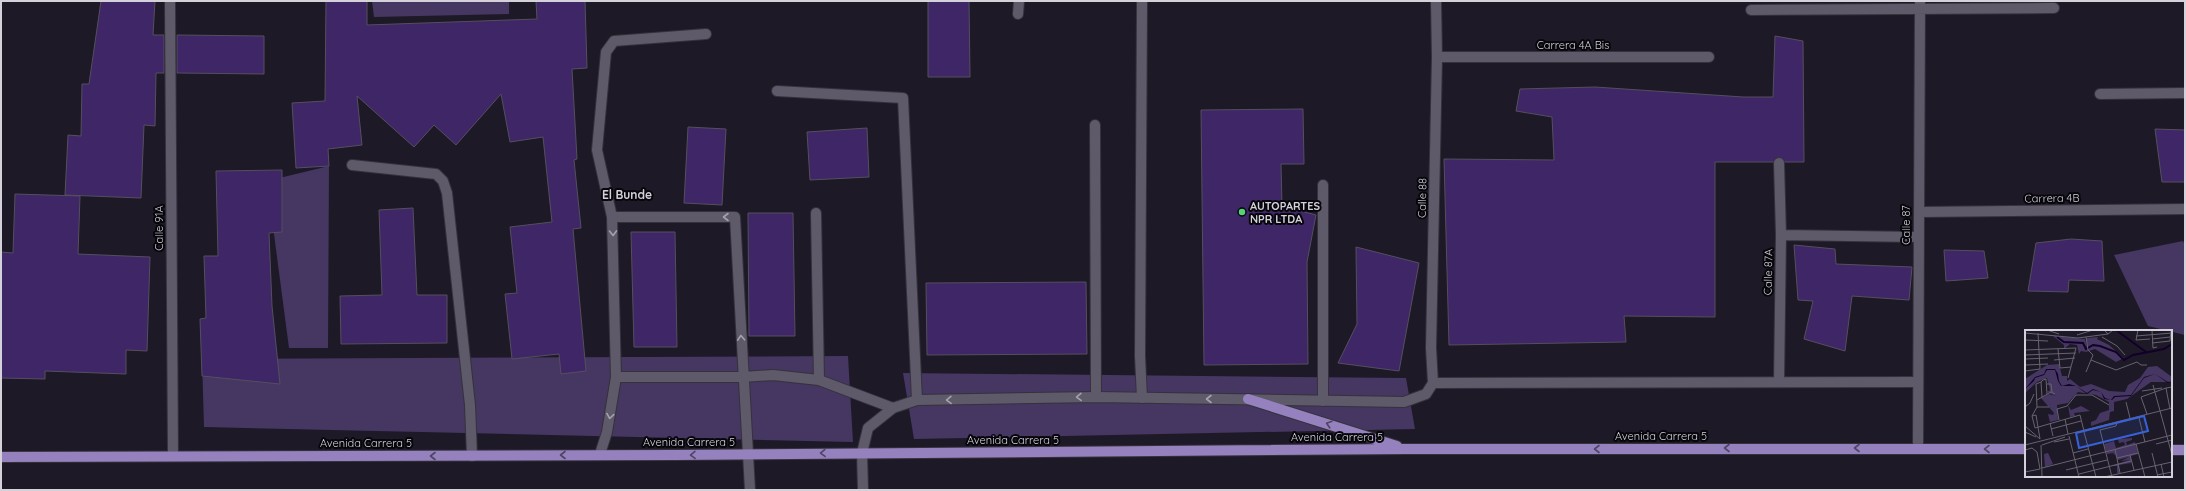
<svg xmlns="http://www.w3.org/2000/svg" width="2186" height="491" viewBox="0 0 2186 491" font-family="Quicksand,sans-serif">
	<rect width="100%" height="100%" fill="#1e1927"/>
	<path fill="#453761" d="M 372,1 L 509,1 L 509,14 L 374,17 Z
		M 329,166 L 328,348 L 289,348 L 267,181 Z
		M 2183,241 L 2185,245 L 2185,335 L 2148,326 L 2114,255 Z
		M 848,356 L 853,442 L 204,427 L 202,359 Z
		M 903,373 L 1406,378 L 1415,429 L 914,439 Z"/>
	<path fill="#3f2666" stroke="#544f5e" d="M 101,1 L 155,1 L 153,35 L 164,35 L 164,73 L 156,73 L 155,126 L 144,125 L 141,198 L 65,195 L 68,135 L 81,136 L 82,84 L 89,84 Z
		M 326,1 L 367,1 L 367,25 L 537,19 L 536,1 L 585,1 L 587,68 L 572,69 L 577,159 L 574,160 L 581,228 L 573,229 L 586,371 L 561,374 L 559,354 L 512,359 L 505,294 L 517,293 L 510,227 L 552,222 L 543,137 L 510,142 L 501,94 L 456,145 L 434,125 L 414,147 L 357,96 L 362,145 L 328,149 L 329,166 L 296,168 L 292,103 L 325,101 Z
		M 928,1 L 969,1 L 970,77 L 928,77 Z
		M 177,35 L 264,36 L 264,74 L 177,73 Z
		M 1775,36 L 1803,41 L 1804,162 L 1785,162 L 1779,157 L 1773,162 L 1715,162 L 1715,317 L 1624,316 L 1626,342 L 1449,345 L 1444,159 L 1554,160 L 1552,117 L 1516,111 L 1520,89 L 1595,87 L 1743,97 L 1773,97 Z
		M 1303,109 L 1304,164 L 1281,164 L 1282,206 L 1316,215 L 1307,262 L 1308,364 L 1204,365 L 1201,110 Z
		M 688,127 L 726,129 L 722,205 L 684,203 Z
		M 867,128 L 869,177 L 810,180 L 807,132 Z
		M 2155,129 L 2185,130 L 2185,182 L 2162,182 Z
		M 282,170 L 282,232 L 269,233 L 272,306 L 280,384 L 202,376 L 200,319 L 206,318 L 204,256 L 218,256 L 216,171 Z
		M 15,194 L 80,196 L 78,254 L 150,257 L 147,351 L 126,350 L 126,374 L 45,371 L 45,379 L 1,378 L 1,252 L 13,253 Z
		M 413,208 L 417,295 L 447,295 L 447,343 L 341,344 L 340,296 L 382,295 L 379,210 Z
		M 748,213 L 793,213 L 795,336 L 749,336 Z
		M 631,232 L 675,232 L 677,347 L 634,347 Z
		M 2071,239 L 2102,241 L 2104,281 L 2069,280 L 2068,292 L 2028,291 L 2036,243 Z
		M 1794,245 L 1835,249 L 1836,264 L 1912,267 L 1909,300 L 1852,296 L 1845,351 L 1804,339 L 1813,301 L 1798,300 Z
		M 1356,247 L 1419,263 L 1399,371 L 1338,363 L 1357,324 Z
		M 1944,250 L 1984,251 L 1988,278 L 1946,281 Z
		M 1086,282 L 1087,354 L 927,355 L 926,283 Z"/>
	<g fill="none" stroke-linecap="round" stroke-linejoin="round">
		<defs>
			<path id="service" d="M 1018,14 L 1019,1
				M 777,91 L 903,98 L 917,400
				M 1095,125 L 1096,397
				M 352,165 L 436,174 L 443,181 L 447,193 L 470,405 L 472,456
				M 1323,185 L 1323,401
				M 816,213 L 819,380
				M 612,217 L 597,150 L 606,52 L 614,41 L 706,34
				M 616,377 L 743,377 L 773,375 L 819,380 L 893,408
				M 1433,383 L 1918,382
				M 1142,398 L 1140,356 L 1142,2
				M 600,454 L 607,432 L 616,377 L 612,217 L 735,217 L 750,490"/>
			<path id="minor" d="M 170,1 L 173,455
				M 1751,10 L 2054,8
				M 1437,57 L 1709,57
				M 2100,94 L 2185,93
				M 1919,212 L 2185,209
				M 1781,235 L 1918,237
				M 1779,382 L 1781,235 L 1779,163
				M 1918,448 L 1920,1
				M 863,490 L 862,453 L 868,428 L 893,408 L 917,400 L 1096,397 L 1404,402 L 1426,394 L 1433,383 L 1431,348 L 1437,57 L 1436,1"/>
			<path id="primary" d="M 1248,399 L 1397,446
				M 2171,450 L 2185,450
				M 1,457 L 675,455 L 1406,449 L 2026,449"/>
		</defs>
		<use href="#service" stroke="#35323c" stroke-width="12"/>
		<use href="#minor" stroke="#35323c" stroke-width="12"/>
		<use href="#primary" stroke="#35323c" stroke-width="12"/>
		<use href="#service" stroke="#5f5a6a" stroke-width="10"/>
		<use href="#minor" stroke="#5f5a6a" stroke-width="10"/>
		<use href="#primary" stroke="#9581bd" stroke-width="10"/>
	</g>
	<defs><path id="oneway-chevron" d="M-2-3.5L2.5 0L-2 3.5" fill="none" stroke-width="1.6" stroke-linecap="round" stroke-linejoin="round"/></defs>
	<g stroke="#a5a1ae">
		<use href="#oneway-chevron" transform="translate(726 217) rotate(180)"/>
		<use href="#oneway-chevron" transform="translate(613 233) rotate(89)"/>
		<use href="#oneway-chevron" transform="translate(741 338) rotate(-93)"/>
		<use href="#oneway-chevron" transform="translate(1079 397) rotate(179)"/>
		<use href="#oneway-chevron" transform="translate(1209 399) rotate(-180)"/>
		<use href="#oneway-chevron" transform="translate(949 400) rotate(179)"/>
		<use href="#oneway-chevron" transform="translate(610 416) rotate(99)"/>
	</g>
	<g stroke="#4e4464">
		<use href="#oneway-chevron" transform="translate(1329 424) rotate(-163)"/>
		<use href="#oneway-chevron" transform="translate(1727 448) rotate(180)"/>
		<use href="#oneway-chevron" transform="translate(1857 448) rotate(180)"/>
		<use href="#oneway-chevron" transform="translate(1597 449) rotate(180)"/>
		<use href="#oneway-chevron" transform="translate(1987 449) rotate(-180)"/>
		<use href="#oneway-chevron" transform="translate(823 453) rotate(179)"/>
		<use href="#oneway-chevron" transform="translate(563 455) rotate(180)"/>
		<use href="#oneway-chevron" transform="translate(693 455) rotate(179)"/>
		<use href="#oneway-chevron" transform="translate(433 456) rotate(-180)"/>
	</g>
	<circle fill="#51d673" stroke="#07060b" stroke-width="1.5" cx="1242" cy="212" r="4"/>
	<g text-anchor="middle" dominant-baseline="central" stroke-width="4" stroke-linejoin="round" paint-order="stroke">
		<g font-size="11" fill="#d4d1db" stroke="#07060b">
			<text x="1573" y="45">Carrera 4A Bis</text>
			<text transform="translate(1422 198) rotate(-89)">Calle 88</text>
			<text transform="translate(2052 198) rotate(-1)">Carrera 4B</text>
			<text transform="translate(1906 225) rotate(-90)">Calle 87</text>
			<text transform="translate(159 228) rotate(-90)">Calle 91A</text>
			<text transform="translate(1768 272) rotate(-89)">Calle 87A</text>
			<text x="1661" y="436">Avenida Carrera 5</text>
			<text x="1337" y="437">Avenida Carrera 5</text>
			<text x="1013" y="440">Avenida Carrera 5</text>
			<text x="689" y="442">Avenida Carrera 5</text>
			<text x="366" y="443">Avenida Carrera 5</text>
		</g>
		<g font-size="11" font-weight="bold" fill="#d4d1db" stroke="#07060b" text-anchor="start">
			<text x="1250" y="206">AUTOPARTES<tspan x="1250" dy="13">NPR LTDA</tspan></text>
		</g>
		<g font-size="12" font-weight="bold" fill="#d4d1db" stroke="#07060b">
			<text x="627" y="194">El Bunde</text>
		</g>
	</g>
	<g transform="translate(2025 330)">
		<rect width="147" height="147" fill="#1e1927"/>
		<path d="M 28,6 L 60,9 L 62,18 L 62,8 L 73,7 L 72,9 L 84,15 L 99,28 L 91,32 L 70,19 L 61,22 L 56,21 L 54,24 L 52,15 L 45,14 L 39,19 L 39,15 ZM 34,34 L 37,46 L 42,46 L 42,51 L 45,49 L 55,57 L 66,54 L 84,61 L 100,62 L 103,55 L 115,48 L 123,37 L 132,36 L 147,47 L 147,52 L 126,52 L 102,69 L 89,72 L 89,81 L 85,82 L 84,90 L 66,96 L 66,92 L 71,90 L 75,83 L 84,80 L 84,72 L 71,65 L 53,62 L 43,73 L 32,75 L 33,90 L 25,92 L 23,84 L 28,85 L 29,83 L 16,68 L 24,64 L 31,66 L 22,62 L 25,60 L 22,48 L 12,52 L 0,63 L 0,49 L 22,35 ZM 43,75 L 46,80 L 56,76 L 65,81 L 49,83 L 50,86 L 45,87 ZM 107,108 L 107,110 L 101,112 L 102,115 L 110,112 L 113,124 L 106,126 L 106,133 L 94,135 L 94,143 L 92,143 L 92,136 L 85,136 L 105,130 L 96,131 L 104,127 L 93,130 L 89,120 L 91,126 L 88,123 L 82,124 L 79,114 L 89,111 L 91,118 L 100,115 L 99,112 L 94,113 L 93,109 ZM 23,123 L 28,134 L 20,137 L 19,124 Z" fill="#453761"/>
		<path d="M 21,39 L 30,39 L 33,44 L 34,51 L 37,56 L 44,54 L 51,56 L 62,63 L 68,59 L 76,62 L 80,68 L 86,70 L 89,66 L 106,65 L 119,47 L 130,44 L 143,52 L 147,51 L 143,53 L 130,44 L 119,48 L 106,66 L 90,67 L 87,70 L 79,69 L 76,62 L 68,60 L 62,64 L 51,56 L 36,56 L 33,51 L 30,40 L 22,40 L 19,45 L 10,48 L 9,51 L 0,59 L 10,47 L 19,44 Z" fill="#120029"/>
		<path fill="none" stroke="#120029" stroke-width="2" d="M 91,0 L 121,22M 32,7 L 39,12 L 58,13 L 61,19 L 68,15 L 75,16 L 91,22 L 99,30 L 108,25 L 139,19 L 147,14"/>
		<path fill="none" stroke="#67636f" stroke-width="1" d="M 22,0 L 34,4M 79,0 L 83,4 L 88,0M 113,0 L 111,10 L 125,9M 127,0 L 128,18 L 132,17M 0,3 L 53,8 L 83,4M 52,5 L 68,0M 111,6 L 147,3M 61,7 L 63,20 L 68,25 L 61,42M 77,7 L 92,16 L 100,25M 127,9 L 145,7M 0,10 L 23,11M 0,11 L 0,47M 127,13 L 145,11 L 146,0M 33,19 L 35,38 L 46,37M 0,20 L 51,18 L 43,48M 0,25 L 51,23M 1,29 L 23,28M 29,30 L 50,28M 66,30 L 91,40 L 112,32 L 116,35 L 122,35M 1,35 L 23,34M 0,41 L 15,39 L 13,3M 22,54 L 26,54 L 27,62M 128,55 L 147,125M 117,61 L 137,58M 17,67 L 16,52 L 18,50 L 21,49 L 22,64M 12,70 L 26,62 L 30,64M 101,72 L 105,88M 0,77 L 5,73 L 9,64M 12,77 L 11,54 L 16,52M 145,79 L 141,58 L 147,57M 122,84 L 116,67 L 141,58M 7,86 L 10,98 L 55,85 L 59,101M 7,86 L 11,85 L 15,109M 7,86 L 12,77 L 24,77M 114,88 L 120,112M 40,89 L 43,104M 34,90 L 32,79 L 42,76 L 51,65 L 67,65 L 84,75M 25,93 L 28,106M 0,96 L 15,109M 26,99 L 56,91M 0,102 L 11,107M 59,102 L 71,147M 44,106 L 54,147M 29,112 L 44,109M 111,114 L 120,147M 131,114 L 147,110M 0,115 L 147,78M 16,115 L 17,147M 17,115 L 40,107M 90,119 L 95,143M 0,120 L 7,118 L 12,122 L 15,139M 48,123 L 63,119M 127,123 L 133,147M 105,125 L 109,140M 92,128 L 113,123M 136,134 L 139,147M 17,138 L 147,105M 41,140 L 82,130M 0,142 L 15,139M 54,144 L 106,131M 132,145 L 147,142M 79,147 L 147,132M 87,147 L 75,100 L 91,96 L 92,92"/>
		<path fill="#3862d8" fill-opacity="0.15" stroke="#3862d8" stroke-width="2" d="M 119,86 L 123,101 L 54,118 L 51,103 Z"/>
		<rect width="147" height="147" fill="none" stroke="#d4d1db" stroke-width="2"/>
	</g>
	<rect width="2186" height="491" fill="none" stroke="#d4d1db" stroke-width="4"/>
</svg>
